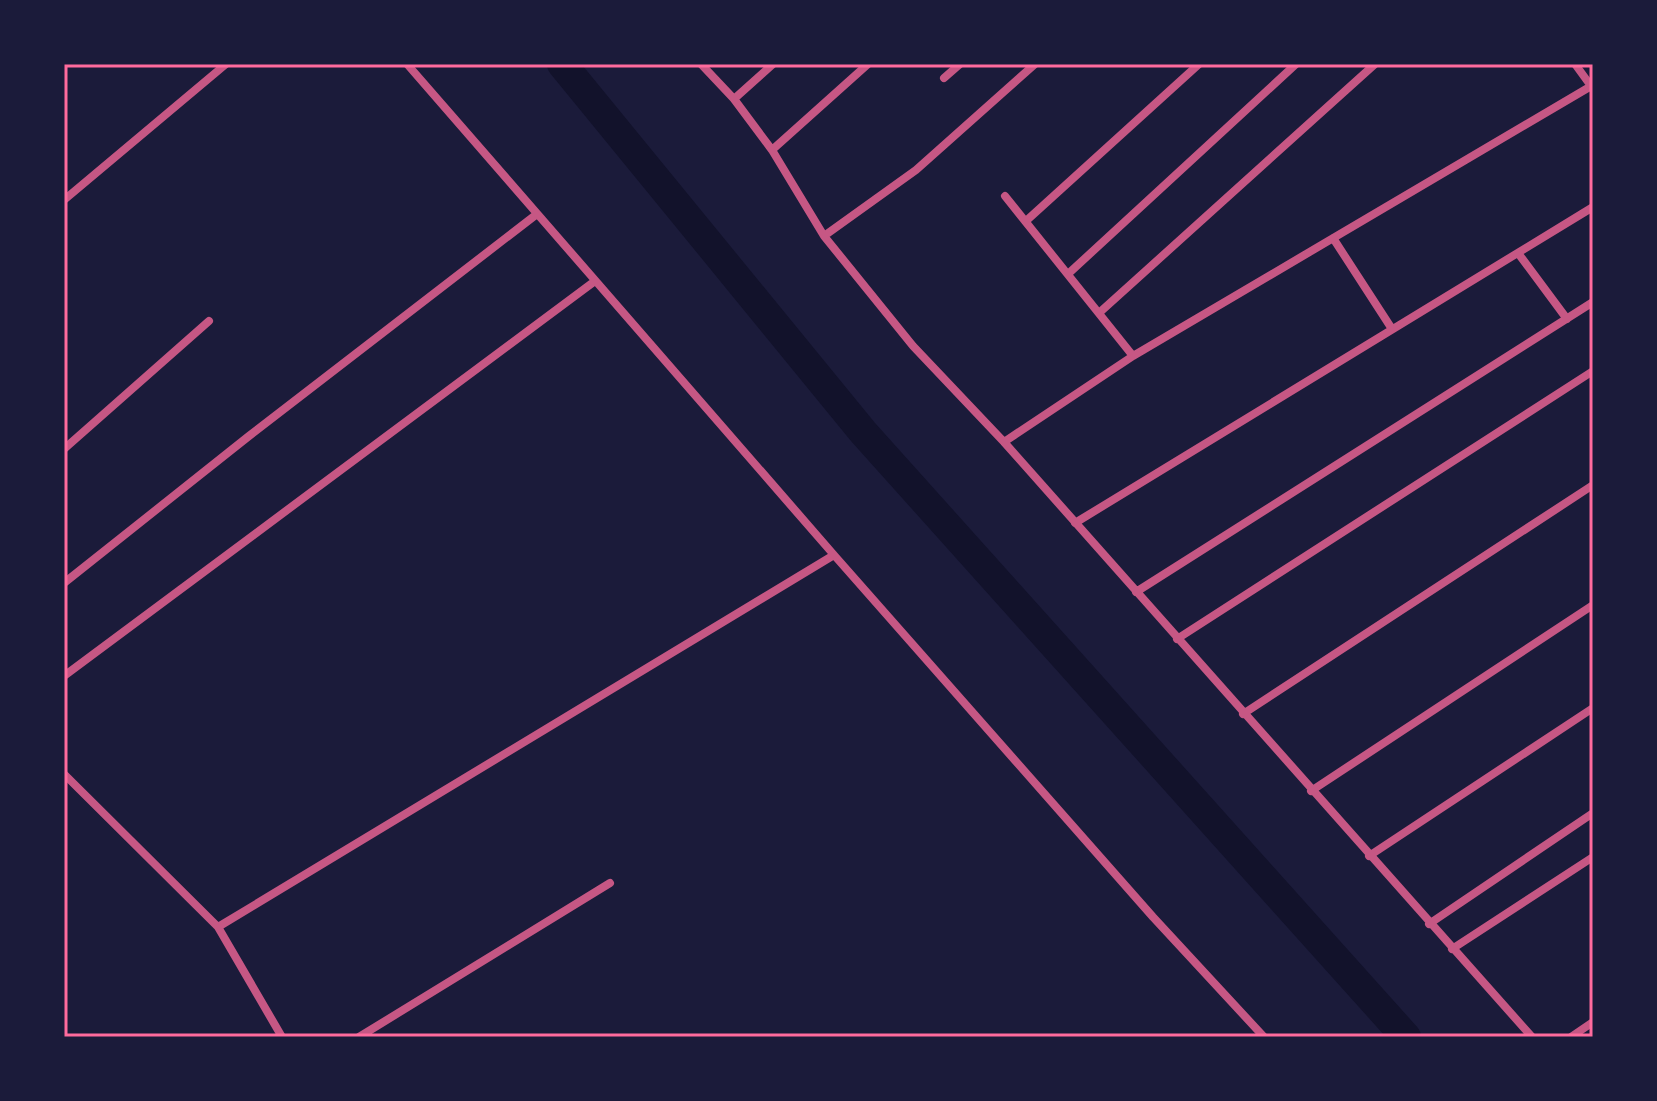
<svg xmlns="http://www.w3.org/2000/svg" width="1657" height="1101" viewBox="0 0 1657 1101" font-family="'Titillium Web',sans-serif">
	<rect width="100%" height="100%" fill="#1b1b3a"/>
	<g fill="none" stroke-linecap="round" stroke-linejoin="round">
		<path stroke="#12122b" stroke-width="30" d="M 562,64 L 863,432 L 1406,1037"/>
		<path stroke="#c65784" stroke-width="8" d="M 407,64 L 834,555 L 1153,917 L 1264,1037
			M 701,64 L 734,99 L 772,150 L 824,236 L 913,346 L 1004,442 L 1532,1037
			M 1575,64 L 1591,86
			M 944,78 L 960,64
			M 734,99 L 773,64
			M 772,150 L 868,64
			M 1005,196 L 1133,356
			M 64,200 L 226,64
			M 1026,221 L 1199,64
			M 824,236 L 916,170 L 1035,64
			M 1333,238 L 1392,329
			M 1518,253 L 1567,319
			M 1068,274 L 1296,64
			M 1099,313 L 1375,64
			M 1004,442 L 1133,356 L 1593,85
			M 64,449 L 209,321
			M 1075,523 L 1593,207
			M 64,583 L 249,436 L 537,214
			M 1136,592 L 1593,302
			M 1177,639 L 1593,371
			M 64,676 L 595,281
			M 1243,714 L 1593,485
			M 64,774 L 218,927 L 282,1037
			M 1311,791 L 1593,605
			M 1369,856 L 1593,708
			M 1429,924 L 1593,813
			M 218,927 L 834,555
			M 1452,949 L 1593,857
			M 359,1037 L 610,883
			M 1571,1037 L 1593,1022"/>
	</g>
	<rect width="1657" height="1101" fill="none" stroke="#1b1b3a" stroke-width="132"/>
	<rect x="66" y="66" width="1525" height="969" fill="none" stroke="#ff6b9d" stroke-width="3"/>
</svg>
